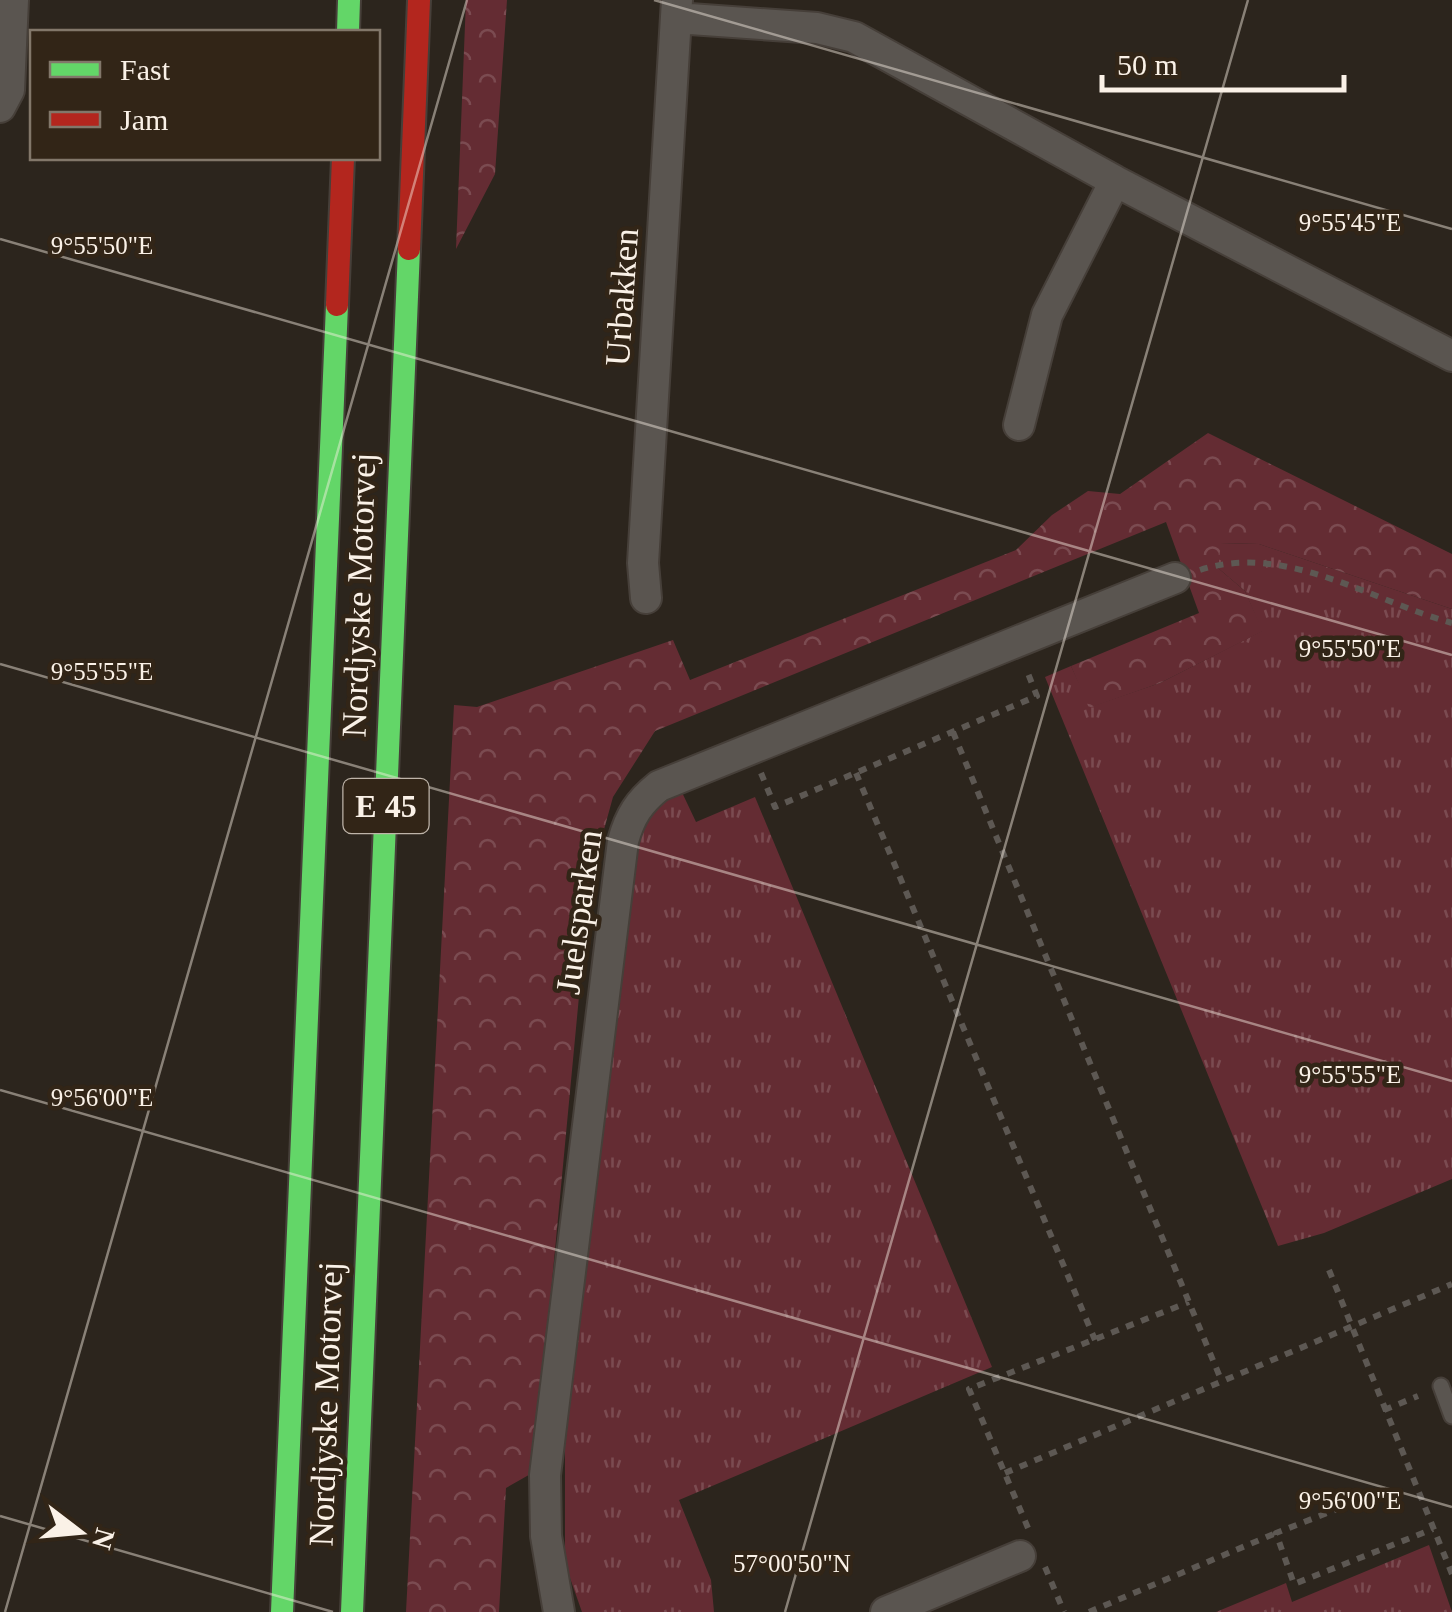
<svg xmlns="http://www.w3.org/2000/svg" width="1452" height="1612" viewBox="0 0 1452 1612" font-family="'Times New Roman',serif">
	<defs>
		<pattern id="grass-tufts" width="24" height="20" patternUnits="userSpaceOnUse" patternTransform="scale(2.5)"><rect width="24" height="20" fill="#642c33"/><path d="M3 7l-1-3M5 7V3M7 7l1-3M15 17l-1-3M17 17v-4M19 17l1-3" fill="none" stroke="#7b4b51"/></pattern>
		<pattern id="forest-crowns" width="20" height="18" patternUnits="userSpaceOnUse" patternTransform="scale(2.5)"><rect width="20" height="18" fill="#642c33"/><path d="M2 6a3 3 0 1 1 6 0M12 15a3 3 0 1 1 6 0" fill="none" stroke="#7b4b51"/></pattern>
	</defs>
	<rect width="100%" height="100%" fill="#2c251d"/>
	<path fill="url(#grass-tufts)" d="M 1220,543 L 1259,544 L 1452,609 L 1452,1179 L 1324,1233 L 1278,1246 L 1045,677 L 1071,666 L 1090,707 L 1160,683 L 1262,631 L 1245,591 L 1218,568 Z
		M 678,784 L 696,822 L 755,797 L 992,1367 L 679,1500 L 711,1580 L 714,1612 L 582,1612 L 565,1564 L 565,1410 L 634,827 Z
		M 1429,1545 L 1452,1612 L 1216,1612 L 1286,1583 L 1292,1602 Z"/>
	<path fill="url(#forest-crowns)" d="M 466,0 L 507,0 L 495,174 L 456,249 Z
		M 1208,433 L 1452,554 L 1452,609 L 1259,544 L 1221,543 L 1218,568 L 1245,591 L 1263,631 L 1160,683 L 1089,708 L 1071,666 L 1199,613 L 1166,522 L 655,731 L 613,797 L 590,880 L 534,1472 L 506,1488 L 499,1612 L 406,1612 L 454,705 L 477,707 L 673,640 L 690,680 L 1016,550 L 1052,515 L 1088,491 L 1120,494 Z"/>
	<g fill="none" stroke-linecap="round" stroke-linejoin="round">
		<defs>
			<path id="lane" d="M 1441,1386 L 1452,1416"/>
			<path id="street" d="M 676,18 L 817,28 L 854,37 L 1115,181 L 1452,356
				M 0,107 L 9,90 L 13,0
				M 1019,425 L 1047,315 L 1115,181
				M 646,598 L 643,563 L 677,0
				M 559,1612 L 546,1536 L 545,1475 L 623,841 C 630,816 639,802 659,786 L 1175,578
				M 886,1612 L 1020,1556"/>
			<path id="fast" d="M 348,32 L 349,0
				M 282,1612 L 337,305
				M 352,1612 L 409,249"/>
			<path id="jam" d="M 409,249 L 419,0
				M 337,305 L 343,158"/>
		</defs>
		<use href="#lane" stroke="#463f39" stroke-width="19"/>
		<use href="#street" stroke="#463f39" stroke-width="34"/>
		<use href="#fast" stroke="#463f39" stroke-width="26"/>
		<use href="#jam" stroke="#463f39" stroke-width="26"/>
		<path stroke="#5d5853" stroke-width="6" stroke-dasharray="8 8" stroke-linecap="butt" d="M 1200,570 C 1285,542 1372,601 1452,623
			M 953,732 L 1222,1382
			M 761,773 L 775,807 L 1037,696 L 1027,671
			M 856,773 L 1095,1340
			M 1329,1270 L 1452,1574
			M 1384,1410 L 1418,1396
			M 1005,1473 L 1452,1284
			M 1386,1490 L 1276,1533 L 1294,1584 L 1433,1529
			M 1028,1528 L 969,1389 L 1189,1302
			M 1045,1567 L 1064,1612
			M 1089,1612 L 1276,1533"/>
		<use href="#lane" stroke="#5a5550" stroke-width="15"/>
		<use href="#street" stroke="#5a5550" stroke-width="30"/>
		<use href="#fast" stroke="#63d668" stroke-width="22"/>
		<use href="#jam" stroke="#b3261e" stroke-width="22"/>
	</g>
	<path fill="none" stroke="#faf1e7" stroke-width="2.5" stroke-opacity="0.45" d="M 654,0 L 1452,229M 0,239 L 1452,655M 0,664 L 1452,1081M 0,1090 L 1452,1507M 0,1516 L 333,1612M 5,1612 L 467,0M 785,1612 L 1248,0"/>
	<g text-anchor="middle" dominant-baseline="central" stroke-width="9" stroke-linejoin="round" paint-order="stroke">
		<rect fill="#322517" stroke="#beb4a9" stroke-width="2.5" x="343.5" y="779" width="85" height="54" rx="8"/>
		<g font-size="32" font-weight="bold" fill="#faf1e7">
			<text x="386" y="806">E 45</text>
		</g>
		<g font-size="35" fill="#faf1e7" stroke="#322517">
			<text transform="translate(622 297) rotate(-86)">Urbakken</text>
			<text transform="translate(359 595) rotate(-88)">Nordjyske Motorvej</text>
			<text transform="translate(579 912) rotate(-82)">Juelsparken</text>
			<text transform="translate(326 1404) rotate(-88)">Nordjyske Motorvej</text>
		</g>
	</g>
	<g font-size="25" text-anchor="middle" fill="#faf1e7" stroke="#322517" stroke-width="9" stroke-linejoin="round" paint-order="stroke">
		<text x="1350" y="231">9°55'45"E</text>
		<text x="102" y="254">9°55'50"E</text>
		<text x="1350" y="657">9°55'50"E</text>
		<text x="102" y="680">9°55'55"E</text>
		<text x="1350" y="1083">9°55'55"E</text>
		<text x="102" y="1106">9°56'00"E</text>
		<text x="1350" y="1509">9°56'00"E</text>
		<text x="792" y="1572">57°00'50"N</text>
	</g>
	<rect x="30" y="30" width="350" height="130" fill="#322517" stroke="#82776a" stroke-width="2.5"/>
	<rect x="50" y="62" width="50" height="15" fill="#63d668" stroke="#82776a" stroke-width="2.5"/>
	<text x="120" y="80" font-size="30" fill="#faf1e7">Fast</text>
	<rect x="50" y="112" width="50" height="15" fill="#b3261e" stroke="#82776a" stroke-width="2.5"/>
	<text x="120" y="130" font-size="30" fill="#faf1e7">Jam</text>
	<g transform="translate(80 1532) rotate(106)" stroke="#322517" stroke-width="8" paint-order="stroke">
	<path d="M0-8L18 38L0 25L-18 38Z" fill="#faf1e7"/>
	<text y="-15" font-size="28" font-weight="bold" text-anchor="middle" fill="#faf1e7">N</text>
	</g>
	<path d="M1102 75v15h242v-15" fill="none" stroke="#faf1e7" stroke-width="5"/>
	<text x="1117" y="75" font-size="30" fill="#faf1e7" stroke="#322517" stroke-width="8" paint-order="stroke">50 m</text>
</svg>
